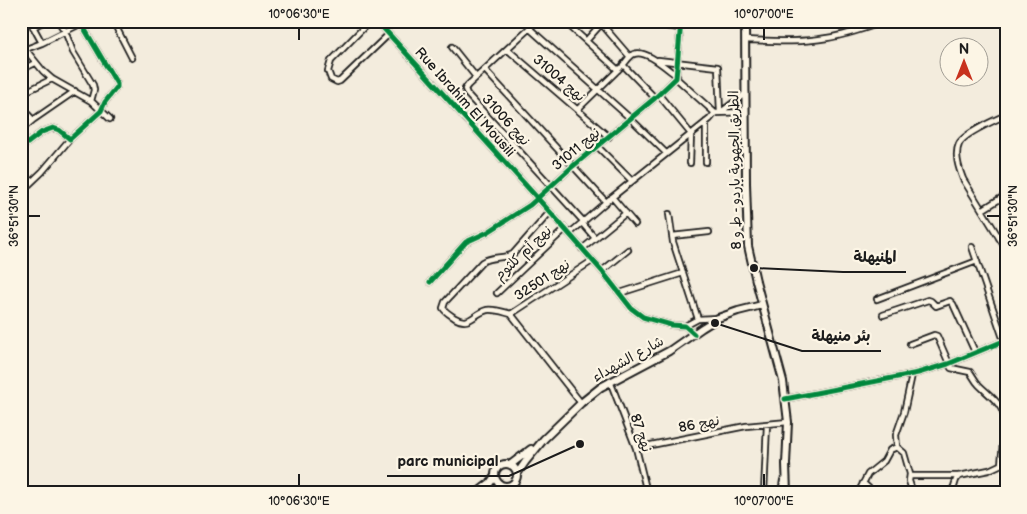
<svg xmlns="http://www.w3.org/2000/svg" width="1027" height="514" viewBox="0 0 1027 514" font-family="'Balsamiq Sans','Playpen Sans Arabic',sans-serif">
	<rect width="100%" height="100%" fill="#f3ecdd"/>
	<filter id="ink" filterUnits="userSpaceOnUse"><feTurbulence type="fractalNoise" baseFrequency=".02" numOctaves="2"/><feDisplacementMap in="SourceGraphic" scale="10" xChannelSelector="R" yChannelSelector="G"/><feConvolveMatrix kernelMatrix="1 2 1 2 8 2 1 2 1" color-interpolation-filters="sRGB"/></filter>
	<g filter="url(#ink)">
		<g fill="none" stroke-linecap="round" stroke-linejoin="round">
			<defs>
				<path id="street" d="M 30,21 L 42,43
					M 58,21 L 65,31 L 73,52 L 93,85 L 94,90 L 91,101
					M 113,21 L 132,58
					M 370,21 L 331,61 L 328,71 L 331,79 L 337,82 L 340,81 L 388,35
					M 377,21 L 550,212 L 602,271 L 631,308 L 643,317 L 671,325 L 685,326 L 694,334
					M 537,21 L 468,85 L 465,89 L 467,94 L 584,222
					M 564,21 L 618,70
					M 599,21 L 630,57
					M 630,21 L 680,28
					M 33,27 L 45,21
					M 529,28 L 631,119 L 666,153
					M 746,40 C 772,41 800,43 827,38 C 847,35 866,28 886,21
					M 586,41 L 601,24
					M 21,44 L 43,71 L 52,79 L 91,101 L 110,119
					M 452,47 L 476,77
					M 26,49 L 42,43 L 86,21
					M 508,50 L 609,137
					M 658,60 L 718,67 L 720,112
					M 21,70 L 35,63
					M 485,70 L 606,202
					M 676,78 L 715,113 L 746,112
					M 21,94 L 52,79
					M 659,95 L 691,134 L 690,163
					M 655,98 L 623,65 C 626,62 630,55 634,54 C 646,49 667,69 677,76
					M 21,107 L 33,120 L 75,91
					M 578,109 L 620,68
					M 721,112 L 746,93
					M 1006,115 C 995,120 963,134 959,144 C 954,155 959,169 963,179 L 1006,249
					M 706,122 L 706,162
					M 21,130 L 33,120
					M 598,147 L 632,181
					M 21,148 L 42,132 L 53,128 L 59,130 L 70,139 L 101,111 L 105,102 L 117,87 L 117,84 L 81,23
					M 21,192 L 42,172 L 70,139
					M 612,197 L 635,224
					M 982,210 L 1006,195
					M 550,212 L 513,254 C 503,259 491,256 482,262 L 445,302 L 443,308 C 446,313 451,315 455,318 C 470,327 474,313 487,310 C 495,309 503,312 511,314 L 581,403
					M 669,214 L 673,242 L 698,319
					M 582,223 L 595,238
					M 569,234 L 606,202 L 710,119 L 715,113
					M 672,236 L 709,232
					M 999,238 L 1006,233
					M 972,247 L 1004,341
					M 582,249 L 626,213
					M 602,271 L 628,250
					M 430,282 L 466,242 L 488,232 L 530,205 L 573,166 L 655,98 L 676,78 L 681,21
					M 497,293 L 565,229
					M 620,293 L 683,273
					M 877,299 L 977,261
					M 511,314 L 592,261
					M 883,315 L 928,300 L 931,301 L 936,306 L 950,301 L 953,304 L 975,352
					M 685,326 L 698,319 L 717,318
					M 910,344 L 934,335 L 937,336 L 951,368 L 970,372 C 973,376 975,381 979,385 C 990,396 1003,404 1005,420 L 1001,464
					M 912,375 L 904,412 L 896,435 L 897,447 L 904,453 L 910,474 L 909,481 L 913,493
					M 610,381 L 636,448 L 647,493
					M 785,399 L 918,373 L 948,364 L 1006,340
					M 636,448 L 746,426 L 788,422
					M 910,476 L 959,476 L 989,470 L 1006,462
					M 863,483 L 874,493
					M 764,493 L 767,424
					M 858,493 L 868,474 L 884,461 L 890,450 L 897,447
					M 952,493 L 956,480 L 959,476"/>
				<path id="secondary" d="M 745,21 L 746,183 L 748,246 L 756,281 L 783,381 L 788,422 L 786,464 L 787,493
					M495 475a11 11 0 1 1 22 0a11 11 0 1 1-22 0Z
					M 510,465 L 531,449
					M 517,474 L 526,461 L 544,439 L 581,403 L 601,387 L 669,351 L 702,328 L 718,318 L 738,311 L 762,305
					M 477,493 L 490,483 L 495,476
					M 488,493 L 505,486
					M 782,493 L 784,480"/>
			</defs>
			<use href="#street" stroke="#1c1c1c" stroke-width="8"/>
			<use href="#secondary" stroke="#1c1c1c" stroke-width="10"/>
			<use href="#street" stroke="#fcf5e5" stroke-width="4.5"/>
			<use href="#secondary" stroke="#fcf5e5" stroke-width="6"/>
			<defs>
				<path id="cycleway" d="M 377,21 L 550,212 L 602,271 L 631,308 L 643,317 L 671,325 L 685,326 L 694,334
					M 21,148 L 42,132 L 53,128 L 59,130 L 70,139 L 101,111 L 105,102 L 117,87 L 117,84 L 81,23
					M 430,282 L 466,242 L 488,232 L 530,205 L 573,166 L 655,98 L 676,78 L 681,21
					M 785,399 L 918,373 L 948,364 L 1006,340"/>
			</defs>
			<use href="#cycleway" stroke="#fcf5e5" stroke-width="8"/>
			<use href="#cycleway" stroke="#00873e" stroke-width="5"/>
		</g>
	</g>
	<path fill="none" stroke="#1c1c1c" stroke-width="2" d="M 299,28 L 299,40M 764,28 L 764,40M 28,216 L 40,216M 987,216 L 1000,216M 299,474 L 299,486M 764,474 L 764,486"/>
	<g text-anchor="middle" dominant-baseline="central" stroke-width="4.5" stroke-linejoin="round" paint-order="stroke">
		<g font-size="14" fill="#1c1c1c" stroke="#fcf5e5">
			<text transform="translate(559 78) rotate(41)">نهج 31004</text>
			<text transform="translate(465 102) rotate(48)">Rue Ibrahim El Mousili</text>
			<text transform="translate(506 120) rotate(48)">نهج 31006</text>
			<text transform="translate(576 149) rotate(-40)">نهج 31011</text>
			<text transform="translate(735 170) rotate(-91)">الطريق الجهوية باردو - ط و 8</text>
			<text transform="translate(523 253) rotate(-43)">نهج أم كلثوم</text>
			<text transform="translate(542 280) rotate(-33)">نهج 32501</text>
			<text transform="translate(628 359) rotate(-29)">شارع الشهداء</text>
			<text transform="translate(699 424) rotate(-11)">نهج 86</text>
			<text transform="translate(641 433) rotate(71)">نهج 87</text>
		</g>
	</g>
	<path fill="none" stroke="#1c1c1c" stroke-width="2" d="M754 268L843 272H906M715 323L802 351H881M580 444L509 476H387"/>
	<g fill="#1c1c1c" stroke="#fcf5e5" stroke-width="2">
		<circle cx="754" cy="268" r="5"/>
		<circle cx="715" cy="323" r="5"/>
		<circle cx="580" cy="444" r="5"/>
	</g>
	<g font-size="15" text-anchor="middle" font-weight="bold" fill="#1c1c1c" stroke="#fcf5e5" stroke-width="4.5" stroke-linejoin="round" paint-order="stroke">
		<text x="875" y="262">المنيهلة</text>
		<text x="841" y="341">بئر منيهلة</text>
		<text x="448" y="466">parc municipal</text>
	</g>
	<rect width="1027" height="514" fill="none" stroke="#fcf5e5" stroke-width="55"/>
	<g transform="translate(964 62)"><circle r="24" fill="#fcf5e5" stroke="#a29e95"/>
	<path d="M0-4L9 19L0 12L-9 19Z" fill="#c8321e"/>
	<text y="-8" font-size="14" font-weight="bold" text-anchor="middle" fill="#1c1c1c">N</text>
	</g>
	<rect x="28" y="28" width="972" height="458" fill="none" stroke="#1c1c1c" stroke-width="2"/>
	<g font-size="12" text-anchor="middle" fill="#1c1c1c">
		<text x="299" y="18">10°06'30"E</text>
		<text x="764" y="18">10°07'00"E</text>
		<text transform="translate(14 216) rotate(-90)" y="4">36°51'30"N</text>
		<text transform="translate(1013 216) rotate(-90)" y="4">36°51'30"N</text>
		<text x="299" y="505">10°06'30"E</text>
		<text x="764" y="505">10°07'00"E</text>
	</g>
</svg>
